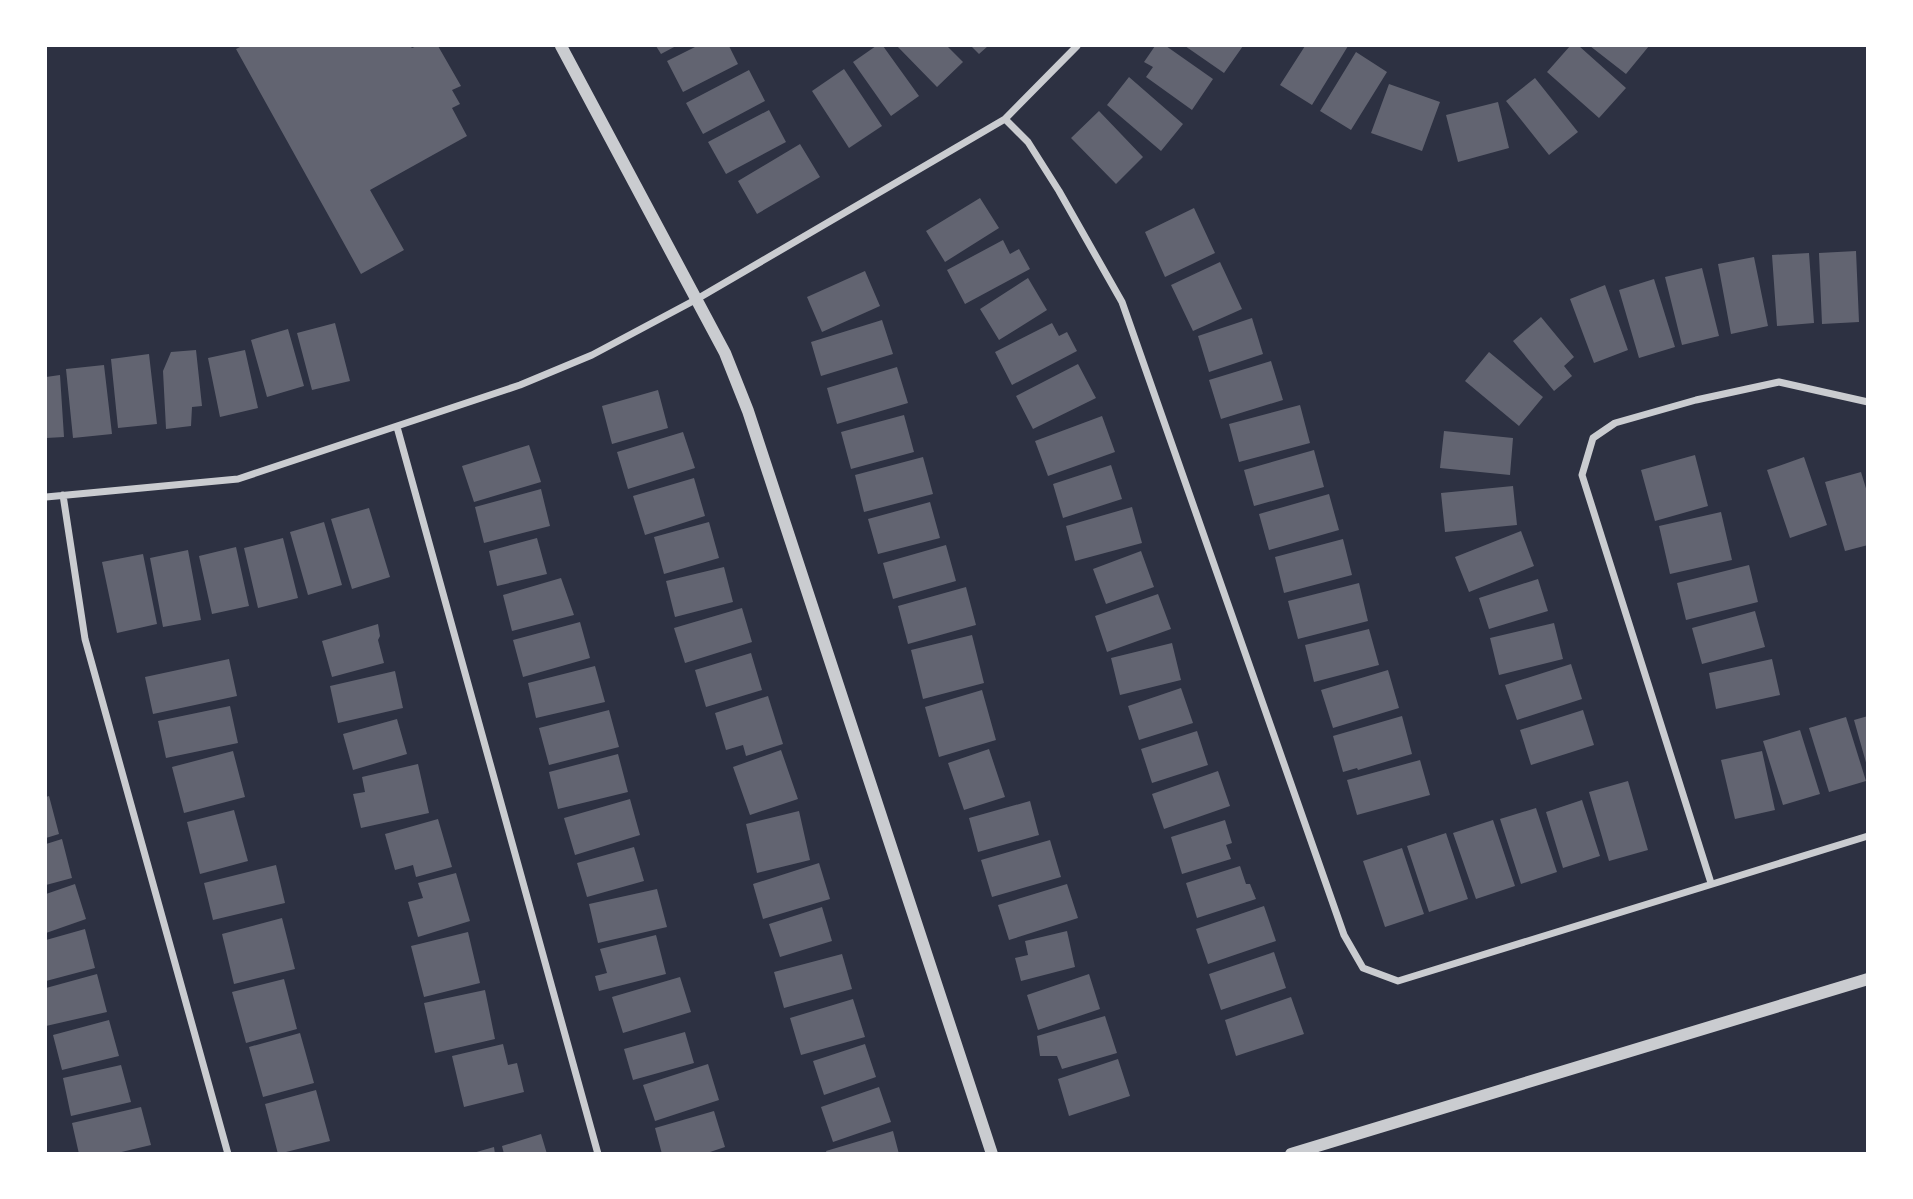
<svg xmlns="http://www.w3.org/2000/svg" width="1913" height="1199" viewBox="0 0 1913 1199" font-family="'DejaVu Sans',sans-serif">
	<rect width="100%" height="100%" fill="#2d3142"/>
	<path fill="#626471" d="M 242,46 L 410,46 L 412,48 L 417,46 L 438,46 L 461,86 L 452,90 L 460,104 L 452,108 L 467,136 L 370,190 L 404,250 L 361,274 L 236,49 Z
		M 656,46 L 676,46 L 661,54 Z
		M 697,46 L 729,46 L 738,64 L 683,92 L 667,61 Z
		M 876,46 L 883,46 L 919,96 L 891,116 L 853,62 Z
		M 897,46 L 947,46 L 963,62 L 937,87 Z
		M 971,46 L 988,46 L 979,54 Z
		M 1155,46 L 1166,46 L 1213,79 L 1192,110 L 1146,77 L 1153,67 L 1144,62 Z
		M 1185,46 L 1243,46 L 1224,73 Z
		M 1305,46 L 1348,46 L 1312,105 L 1280,85 Z
		M 1570,46 L 1579,46 L 1626,88 L 1599,118 L 1547,72 Z
		M 1590,46 L 1649,46 L 1626,74 Z
		M 1356,52 L 1387,72 L 1351,130 L 1320,111 Z
		M 844,69 L 882,126 L 849,148 L 812,91 Z
		M 749,70 L 765,101 L 703,134 L 686,103 Z
		M 1129,77 L 1183,124 L 1161,151 L 1107,105 Z
		M 1535,78 L 1578,132 L 1549,155 L 1506,101 Z
		M 1389,84 L 1440,102 L 1422,151 L 1371,133 Z
		M 1498,102 L 1509,148 L 1458,162 L 1446,115 Z
		M 769,110 L 786,142 L 726,174 L 708,142 Z
		M 1099,111 L 1143,157 L 1116,184 L 1071,138 Z
		M 800,144 L 820,177 L 757,214 L 738,181 Z
		M 980,198 L 999,228 L 945,262 L 926,231 Z
		M 1194,208 L 1215,253 L 1165,277 L 1145,232 Z
		M 1003,240 L 1010,254 L 1019,249 L 1030,269 L 965,304 L 947,270 Z
		M 1856,251 L 1859,322 L 1822,324 L 1819,253 Z
		M 1809,253 L 1814,323 L 1777,326 L 1772,255 Z
		M 1754,257 L 1768,326 L 1731,334 L 1718,264 Z
		M 1220,262 L 1242,309 L 1193,331 L 1171,285 Z
		M 1702,268 L 1719,336 L 1682,345 L 1665,277 Z
		M 865,271 L 880,306 L 822,332 L 807,297 Z
		M 1028,278 L 1047,310 L 999,340 L 980,309 Z
		M 1654,279 L 1675,347 L 1639,358 L 1619,290 Z
		M 1605,285 L 1628,350 L 1594,363 L 1570,299 Z
		M 1541,317 L 1574,357 L 1564,366 L 1572,376 L 1554,391 L 1513,341 Z
		M 1252,318 L 1263,354 L 1209,372 L 1198,336 Z
		M 882,320 L 893,354 L 821,376 L 811,342 Z
		M 335,323 L 350,381 L 312,390 L 297,333 Z
		M 1052,323 L 1059,336 L 1067,332 L 1077,351 L 1012,385 L 995,352 Z
		M 288,329 L 304,386 L 267,397 L 251,340 Z
		M 196,350 L 202,406 L 192,407 L 191,426 L 166,429 L 163,371 L 171,352 Z
		M 245,350 L 258,408 L 220,417 L 208,358 Z
		M 1489,352 L 1543,397 L 1519,426 L 1465,381 Z
		M 149,354 L 157,424 L 118,428 L 111,359 Z
		M 1271,361 L 1283,400 L 1221,419 L 1209,380 Z
		M 1078,364 L 1096,398 L 1033,429 L 1016,396 Z
		M 104,365 L 112,434 L 73,438 L 66,369 Z
		M 897,367 L 908,403 L 837,424 L 827,388 Z
		M 60,375 L 64,437 L 46,438 L 46,377 Z
		M 658,390 L 668,428 L 612,444 L 602,406 Z
		M 1300,405 L 1310,443 L 1239,462 L 1229,424 Z
		M 904,415 L 914,452 L 851,469 L 841,432 Z
		M 1102,416 L 1115,452 L 1048,476 L 1035,441 Z
		M 1444,431 L 1513,438 L 1510,475 L 1440,468 Z
		M 683,432 L 695,468 L 628,489 L 617,452 Z
		M 529,445 L 541,482 L 474,502 L 462,466 Z
		M 1314,450 L 1324,487 L 1254,506 L 1244,470 Z
		M 1695,455 L 1708,506 L 1655,521 L 1641,470 Z
		M 923,457 L 933,494 L 864,512 L 855,475 Z
		M 1804,457 L 1827,525 L 1790,538 L 1767,470 Z
		M 1111,465 L 1122,499 L 1063,518 L 1053,484 Z
		M 1861,472 L 1868,495 L 1868,545 L 1845,551 L 1825,482 Z
		M 694,478 L 705,516 L 645,535 L 633,496 Z
		M 1513,486 L 1517,525 L 1445,532 L 1441,493 Z
		M 541,489 L 550,526 L 484,543 L 475,507 Z
		M 1329,494 L 1339,530 L 1269,550 L 1259,514 Z
		M 930,502 L 940,538 L 878,554 L 868,519 Z
		M 1132,507 L 1142,543 L 1075,561 L 1066,526 Z
		M 369,508 L 390,577 L 352,589 L 331,519 Z
		M 1721,512 L 1732,560 L 1670,574 L 1659,526 Z
		M 324,522 L 342,585 L 308,595 L 290,532 Z
		M 709,522 L 719,558 L 664,574 L 654,537 Z
		M 1521,531 L 1534,566 L 1469,592 L 1455,557 Z
		M 283,538 L 298,598 L 258,608 L 244,548 Z
		M 537,538 L 547,574 L 497,586 L 489,551 Z
		M 1343,539 L 1352,575 L 1284,593 L 1275,557 Z
		M 946,545 L 956,581 L 893,599 L 883,563 Z
		M 236,547 L 249,606 L 212,614 L 199,556 Z
		M 188,550 L 201,620 L 163,627 L 150,558 Z
		M 1141,551 L 1154,587 L 1106,604 L 1093,569 Z
		M 143,554 L 157,624 L 117,633 L 102,562 Z
		M 1749,565 L 1758,602 L 1686,620 L 1677,583 Z
		M 724,567 L 733,602 L 675,617 L 666,581 Z
		M 561,578 L 574,615 L 512,631 L 503,595 Z
		M 1538,579 L 1548,611 L 1489,629 L 1479,598 Z
		M 1359,583 L 1368,621 L 1298,639 L 1288,601 Z
		M 966,587 L 976,625 L 908,644 L 898,606 Z
		M 1158,594 L 1171,629 L 1107,652 L 1095,616 Z
		M 742,608 L 752,642 L 685,663 L 674,628 Z
		M 1755,611 L 1765,647 L 1702,664 L 1692,628 Z
		M 580,622 L 590,658 L 523,677 L 513,640 Z
		M 1554,623 L 1563,659 L 1499,675 L 1490,638 Z
		M 378,624 L 380,636 L 378,640 L 384,663 L 332,677 L 322,641 Z
		M 1369,629 L 1379,665 L 1314,682 L 1305,645 Z
		M 972,635 L 984,683 L 923,699 L 911,650 Z
		M 1172,643 L 1181,680 L 1120,695 L 1111,658 Z
		M 751,653 L 762,690 L 706,707 L 695,670 Z
		M 229,659 L 237,696 L 153,714 L 145,677 Z
		M 1772,659 L 1780,695 L 1716,709 L 1709,673 Z
		M 1571,664 L 1582,699 L 1517,720 L 1505,685 Z
		M 595,666 L 605,702 L 536,718 L 528,683 Z
		M 1388,670 L 1399,708 L 1333,728 L 1321,690 Z
		M 395,671 L 403,708 L 338,723 L 330,686 Z
		M 1181,688 L 1193,723 L 1139,740 L 1128,706 Z
		M 982,690 L 996,740 L 939,757 L 925,707 Z
		M 768,696 L 783,744 L 746,756 L 743,745 L 726,750 L 715,713 Z
		M 230,706 L 238,743 L 166,758 L 158,721 Z
		M 609,710 L 619,747 L 549,765 L 539,728 Z
		M 1583,710 L 1594,745 L 1531,765 L 1520,730 Z
		M 1402,716 L 1412,754 L 1358,770 L 1357,768 L 1343,772 L 1333,736 Z
		M 1868,716 L 1868,766 L 1867,766 L 1854,720 Z
		M 1846,717 L 1866,781 L 1829,792 L 1809,728 Z
		M 397,719 L 407,754 L 353,770 L 343,734 Z
		M 1800,730 L 1820,794 L 1783,805 L 1763,741 Z
		M 1197,731 L 1208,765 L 1152,783 L 1141,749 Z
		M 989,749 L 1005,797 L 964,810 L 948,763 Z
		M 781,750 L 798,799 L 750,815 L 733,767 Z
		M 233,751 L 245,797 L 184,813 L 172,767 Z
		M 1762,751 L 1775,810 L 1735,819 L 1721,760 Z
		M 618,754 L 628,792 L 558,809 L 549,772 Z
		M 1420,760 L 1430,795 L 1357,815 L 1347,780 Z
		M 418,764 L 429,813 L 361,828 L 353,794 L 365,792 L 362,777 Z
		M 1218,771 L 1230,806 L 1164,829 L 1152,794 Z
		M 1628,781 L 1648,850 L 1609,861 L 1589,792 Z
		M 49,796 L 59,834 L 46,838 L 46,797 Z
		M 630,799 L 640,835 L 575,855 L 564,818 Z
		M 1582,800 L 1600,856 L 1563,868 L 1546,812 Z
		M 1030,801 L 1039,835 L 978,852 L 969,818 Z
		M 1536,808 L 1557,872 L 1521,884 L 1500,819 Z
		M 234,810 L 248,861 L 200,874 L 187,822 Z
		M 799,811 L 810,860 L 757,873 L 746,824 Z
		M 438,819 L 452,867 L 416,877 L 413,865 L 395,870 L 385,834 Z
		M 1225,820 L 1232,843 L 1226,845 L 1231,859 L 1182,874 L 1171,837 Z
		M 1493,820 L 1515,886 L 1476,899 L 1453,833 Z
		M 1446,833 L 1468,899 L 1429,912 L 1407,846 Z
		M 62,839 L 72,878 L 46,885 L 46,844 Z
		M 1050,840 L 1061,877 L 992,897 L 981,860 Z
		M 634,847 L 644,881 L 587,897 L 577,863 Z
		M 1402,848 L 1424,914 L 1385,927 L 1363,861 Z
		M 819,863 L 830,899 L 763,919 L 753,884 Z
		M 276,865 L 285,903 L 213,920 L 204,883 Z
		M 1240,866 L 1246,884 L 1250,884 L 1256,899 L 1197,918 L 1186,883 Z
		M 456,873 L 470,921 L 418,937 L 408,902 L 423,898 L 418,883 Z
		M 75,884 L 86,919 L 46,933 L 46,894 Z
		M 1067,884 L 1078,918 L 1009,940 L 998,905 Z
		M 657,889 L 667,927 L 598,943 L 589,904 Z
		M 1264,906 L 1276,941 L 1208,964 L 1196,929 Z
		M 822,907 L 832,941 L 780,957 L 769,924 Z
		M 282,918 L 295,969 L 234,984 L 222,934 Z
		M 85,929 L 95,968 L 46,981 L 46,940 Z
		M 1067,931 L 1075,967 L 1021,981 L 1015,958 L 1028,955 L 1025,941 Z
		M 468,932 L 480,983 L 424,997 L 411,946 Z
		M 656,935 L 666,974 L 599,991 L 595,976 L 607,973 L 600,949 Z
		M 1274,952 L 1286,988 L 1221,1010 L 1209,974 Z
		M 842,954 L 852,989 L 784,1008 L 774,972 Z
		M 97,974 L 107,1012 L 46,1026 L 46,988 Z
		M 1089,974 L 1100,1009 L 1038,1030 L 1027,995 Z
		M 680,977 L 691,1012 L 623,1033 L 612,997 Z
		M 284,979 L 297,1029 L 246,1043 L 232,992 Z
		M 485,990 L 495,1039 L 435,1053 L 424,1003 Z
		M 1291,997 L 1304,1034 L 1236,1056 L 1225,1020 Z
		M 853,999 L 865,1037 L 801,1055 L 790,1018 Z
		M 1105,1016 L 1117,1053 L 1062,1069 L 1057,1056 L 1040,1056 L 1037,1036 Z
		M 109,1020 L 119,1056 L 62,1070 L 53,1035 Z
		M 685,1032 L 694,1063 L 633,1080 L 624,1049 Z
		M 300,1033 L 314,1083 L 263,1097 L 249,1047 Z
		M 503,1044 L 508,1065 L 517,1063 L 524,1092 L 464,1107 L 452,1056 Z
		M 865,1044 L 876,1077 L 824,1095 L 813,1061 Z
		M 1118,1059 L 1130,1096 L 1069,1116 L 1058,1079 Z
		M 708,1064 L 719,1100 L 655,1121 L 643,1085 Z
		M 121,1065 L 131,1102 L 71,1116 L 63,1078 Z
		M 879,1087 L 891,1122 L 833,1142 L 821,1107 Z
		M 316,1090 L 330,1141 L 278,1154 L 265,1104 Z
		M 141,1107 L 151,1145 L 113,1154 L 79,1154 L 72,1123 Z
		M 714,1111 L 725,1147 L 704,1154 L 662,1154 L 655,1128 Z
		M 893,1131 L 899,1154 L 827,1154 L 826,1151 Z
		M 541,1134 L 547,1154 L 504,1154 L 502,1146 Z
		M 494,1147 L 495,1154 L 474,1154 L 473,1153 Z"/>
	<g fill="none" stroke-linecap="round" stroke-linejoin="round">
		<path stroke="#caccd0" stroke-width="7" d="M 1005,119 L 1028,142 L 1059,191 L 1122,302 L 1344,935 L 1363,968 L 1398,981 L 1868,836
			M 397,427 L 598,1154
			M 63,495 L 85,639 L 228,1154
			M 46,497 L 238,479 L 520,385 L 592,355 L 697,299 L 1005,119 L 1077,46
			M 1711,883 L 1582,475 L 1593,438 L 1615,423 L 1696,400 L 1779,382 L 1868,402"/>
		<path stroke="#caccd0" stroke-width="12" d="M 561,46 L 725,353 L 748,411 L 992,1154
			M 1291,1154 L 1868,979"/>
	</g>
	<rect width="1913" height="1199" fill="none" stroke="#ffffff" stroke-width="94"/>
</svg>
